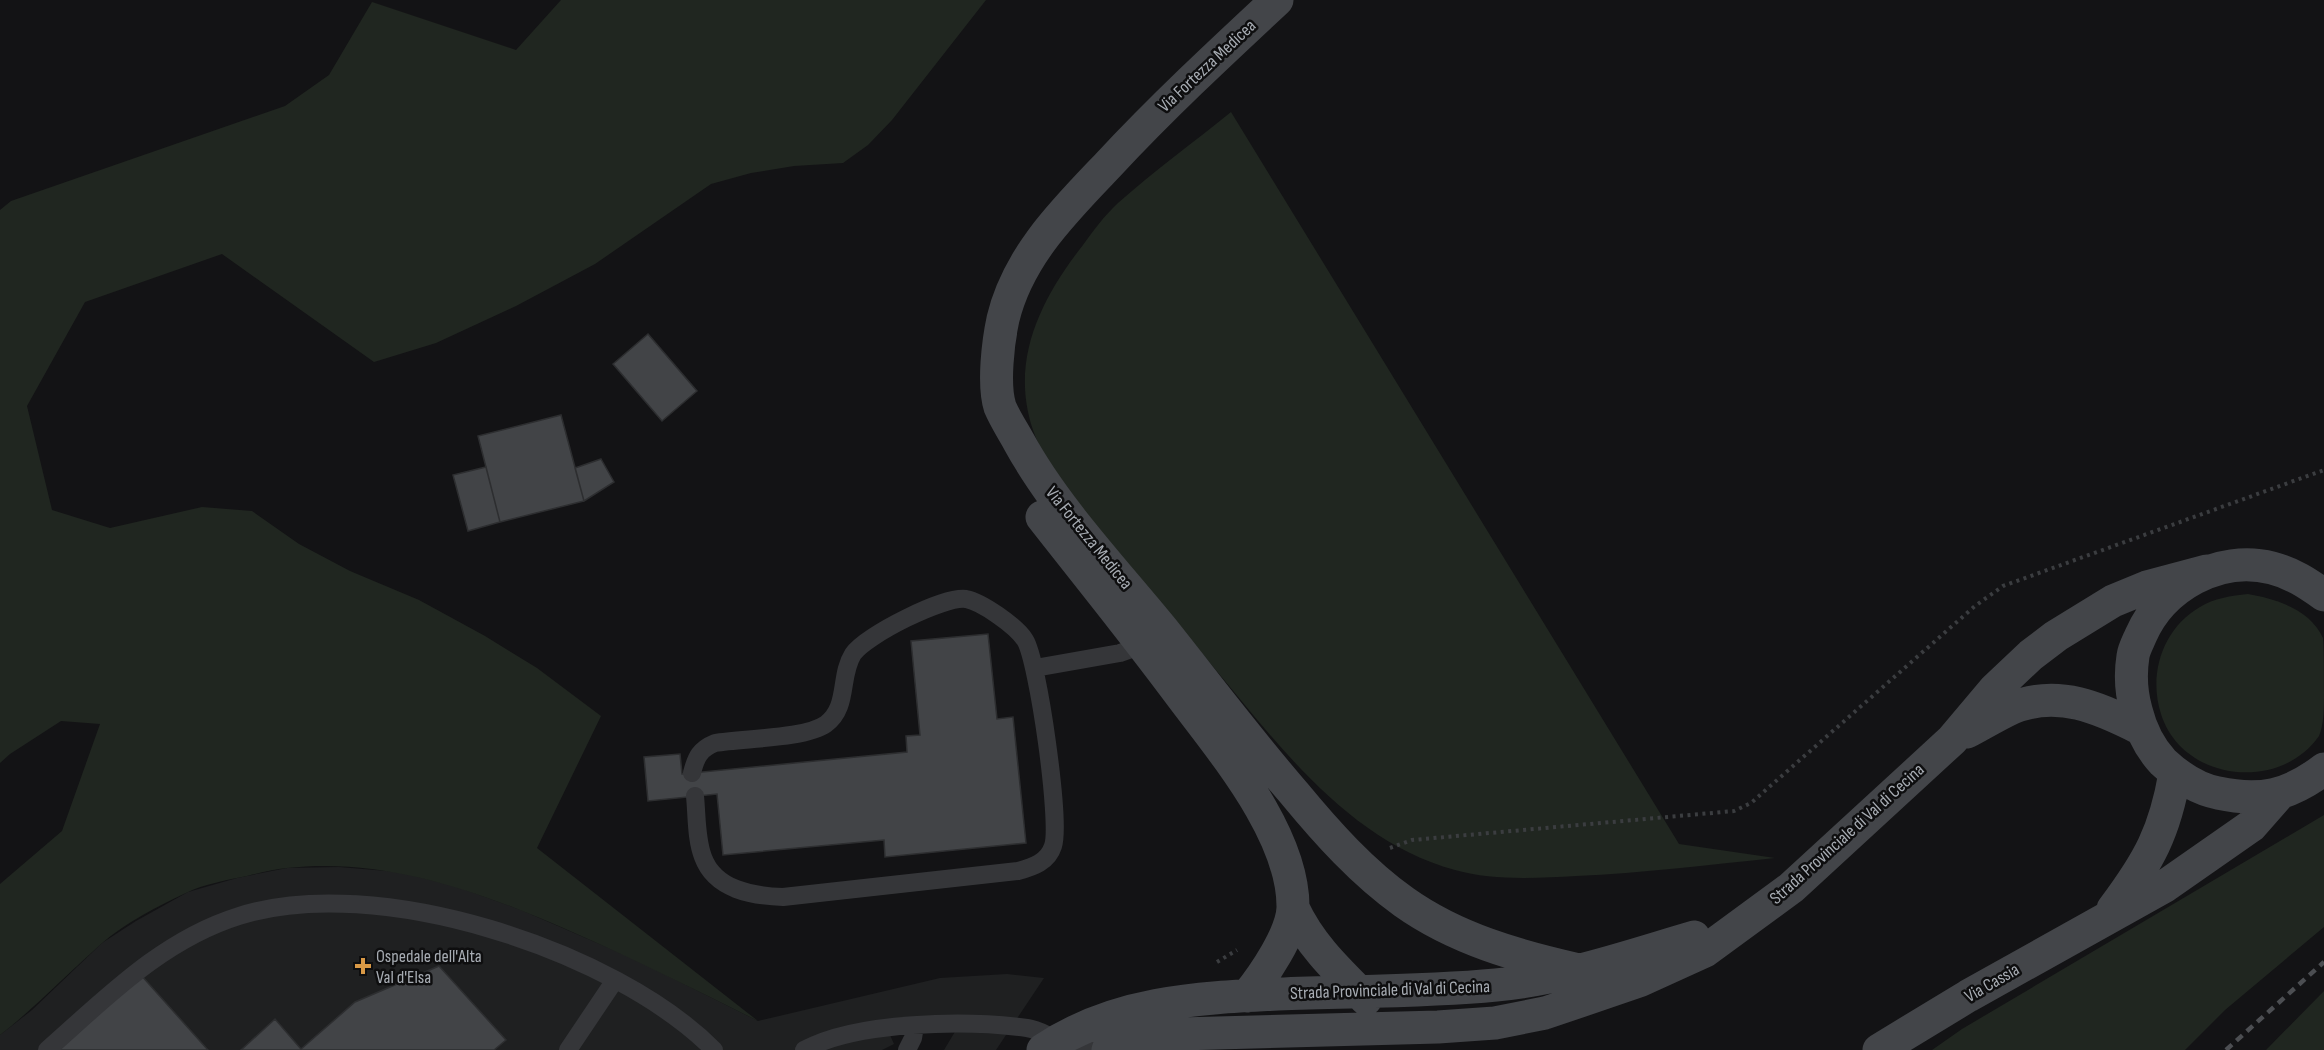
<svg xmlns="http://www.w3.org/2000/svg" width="2324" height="1050" viewBox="0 0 2324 1050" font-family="'Sofia Sans Condensed',sans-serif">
	<rect width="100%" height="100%" fill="#131315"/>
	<path fill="#1f2021" d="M 339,867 L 399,872 L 455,886 L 521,910 L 632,958 L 758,1021 L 940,978 L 1007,974 L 1044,978 L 996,1050 L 944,1050 L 956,1030 L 890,1035 L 894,1044 L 882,1050 L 0,1050 L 0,1035 L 32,1010 L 102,943 L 136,921 L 188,892 L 237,878 L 287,868 Z"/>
	<path fill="#202620" d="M 561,0 L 986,0 L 892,120 L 868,145 L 843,163 L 794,166 L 751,173 L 711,184 L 595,264 L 516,306 L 436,343 L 374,362 L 222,254 L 85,302 L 27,406 L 52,510 L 110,528 L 202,507 L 252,511 L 299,544 L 350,571 L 419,600 L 485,636 L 537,668 L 601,716 L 537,848 L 758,1021 C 696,990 634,959 570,931 C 481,892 386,857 287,868 C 274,869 260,873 247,876 C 227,880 204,884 186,893 C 158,906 125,923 101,944 C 67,974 36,1007 0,1035 L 0,884 L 62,831 L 100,724 L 61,721 L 10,754 L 0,763 L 0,210 L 11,201 L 285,106 L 329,75 L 372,2 L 516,50 Z
		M 1231,112 L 1679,844 L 1775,858 C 1708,865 1643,873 1576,876 C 1537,878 1493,881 1455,870 C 1348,841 1278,744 1210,663 C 1168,612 1125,561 1083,510 C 1067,488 1046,464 1036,438 C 1007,366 1039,301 1083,245 C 1093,231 1105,215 1118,203 C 1154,171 1194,142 1231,112 Z
		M 2248,594 C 2276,599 2310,609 2323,638 C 2324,649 2324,679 2324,692 C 2324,707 2324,725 2319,736 C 2279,793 2182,781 2161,714 C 2148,674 2163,628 2200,607 C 2214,598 2231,596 2248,594 Z
		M 2324,815 L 2324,927 L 2225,1010 L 2185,1050 L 1932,1050 L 1962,1029 Z
		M 2324,991 L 2324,1050 L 2266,1050 Z"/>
	<path fill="#424447" stroke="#2d2e30" stroke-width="1.5" d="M 648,334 L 697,391 L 662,421 L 613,364 Z
		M 561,415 L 584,501 L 500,522 L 478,436 Z
		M 601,459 L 614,482 L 584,501 L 575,468 Z
		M 486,467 L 500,522 L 468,531 L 453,475 Z
		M 988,634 L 997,719 L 1013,717 L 1026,843 L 885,857 L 884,840 L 723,855 L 717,794 L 648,801 L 644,757 L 680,754 L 682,774 L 907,752 L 906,736 L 920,735 L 911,641 Z
		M 439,966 L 506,1040 L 494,1050 L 241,1050 L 275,1019 L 301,1049 L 355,1002 Z
		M 140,974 L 208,1050 L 55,1050 Z"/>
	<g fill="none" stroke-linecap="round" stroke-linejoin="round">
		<path stroke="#3b3d40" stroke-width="4" stroke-dasharray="3 4.5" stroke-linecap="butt" d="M 1390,848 L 1412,840 L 1734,811 L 1751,803 L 1975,606 L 2003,586 L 2324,470
			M 1217,962 L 1237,950"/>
		<path stroke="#353639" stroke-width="18" d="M 1035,668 L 1120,653 L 1148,643
			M 692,773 C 696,757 700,749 715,743 C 743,738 805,739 826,724 C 849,707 839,676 853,654 C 866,635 944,596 966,599 C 982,602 1016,626 1025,640 C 1038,660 1061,823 1053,846 C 1048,862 1033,867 1018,871 L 783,897 C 753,896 715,890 703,857 C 696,839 697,816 695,796
			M 47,1050 C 106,998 162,940 239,916 C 375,872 615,950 714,1050
			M 568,1050 L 615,980
			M 804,1050 C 857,1021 967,1020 1027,1028 C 1039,1030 1046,1035 1057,1039 C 1075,1046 1098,1045 1117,1045
			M 907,1050 L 913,1038 L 915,1026"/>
		<path stroke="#434549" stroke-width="33" d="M 1277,0 C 1219,54 1162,107 1108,165 C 1065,210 1018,256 1003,319 C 998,342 993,385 1000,407 C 1005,419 1013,431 1019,442 C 1055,508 1115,571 1163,630 C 1206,684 1248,740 1294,793 C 1327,833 1362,872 1404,902 C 1456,939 1517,956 1579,970
			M 1042,517 C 1089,577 1137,636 1182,697 C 1224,753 1294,835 1293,908 C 1292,934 1264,975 1247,996
			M 2324,595 C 2307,583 2292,573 2272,568 C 2219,554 2162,587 2141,635 C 2138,642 2134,649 2133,656 C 2130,675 2131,692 2136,710 C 2141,730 2149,747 2163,762 C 2178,776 2197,789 2218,793 C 2260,802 2289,796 2324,769
			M 1967,732 C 1982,724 1997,715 2012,708 C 2058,689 2100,708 2141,729
			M 1293,908 C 1310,945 1338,971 1366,999
			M 2113,909 C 2149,861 2165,832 2175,773
			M 1043,1050 C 1114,1002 1196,998 1278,994 C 1350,991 1424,992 1496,985 C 1564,979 1629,956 1694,937
			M 1108,1050 L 1138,1041 L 1180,1034 L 1438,1027 L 1495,1023 L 1545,1013 L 1639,981 L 1705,951 L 1791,888 L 1952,740 L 1995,689 L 2031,655 L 2056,636 L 2113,601 L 2147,587 L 2207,571
			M 1879,1050 L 1968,996 L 2165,886 L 2251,826 L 2280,793"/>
		<path stroke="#4c4e52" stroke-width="4.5" stroke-dasharray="8 6" stroke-linecap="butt" d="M 2226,1050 L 2324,962"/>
	</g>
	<path fill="#d99946" stroke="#0e0e0f" stroke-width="2" d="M360 957h6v6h6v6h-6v6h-6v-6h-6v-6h6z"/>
	<g text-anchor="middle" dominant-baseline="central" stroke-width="5" stroke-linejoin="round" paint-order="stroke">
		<g font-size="18" fill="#a7acb3" stroke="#0e0e0f">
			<text transform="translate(1207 66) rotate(-43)">Via Fortezza Medicea</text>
			<text transform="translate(1089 538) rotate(51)">Via Fortezza Medicea</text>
			<text transform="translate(1847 834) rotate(-42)">Strada Provinciale di Val di Cecina</text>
			<text transform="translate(1992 983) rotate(-30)">Via Cassia</text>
			<text transform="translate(1390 990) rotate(-2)">Strada Provinciale di Val di Cecina</text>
		</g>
		<g font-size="18" fill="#a7acb3" stroke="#0e0e0f" text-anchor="start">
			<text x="376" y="956">Ospedale dell'Alta<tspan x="376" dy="21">Val d'Elsa</tspan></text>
		</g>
	</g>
</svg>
